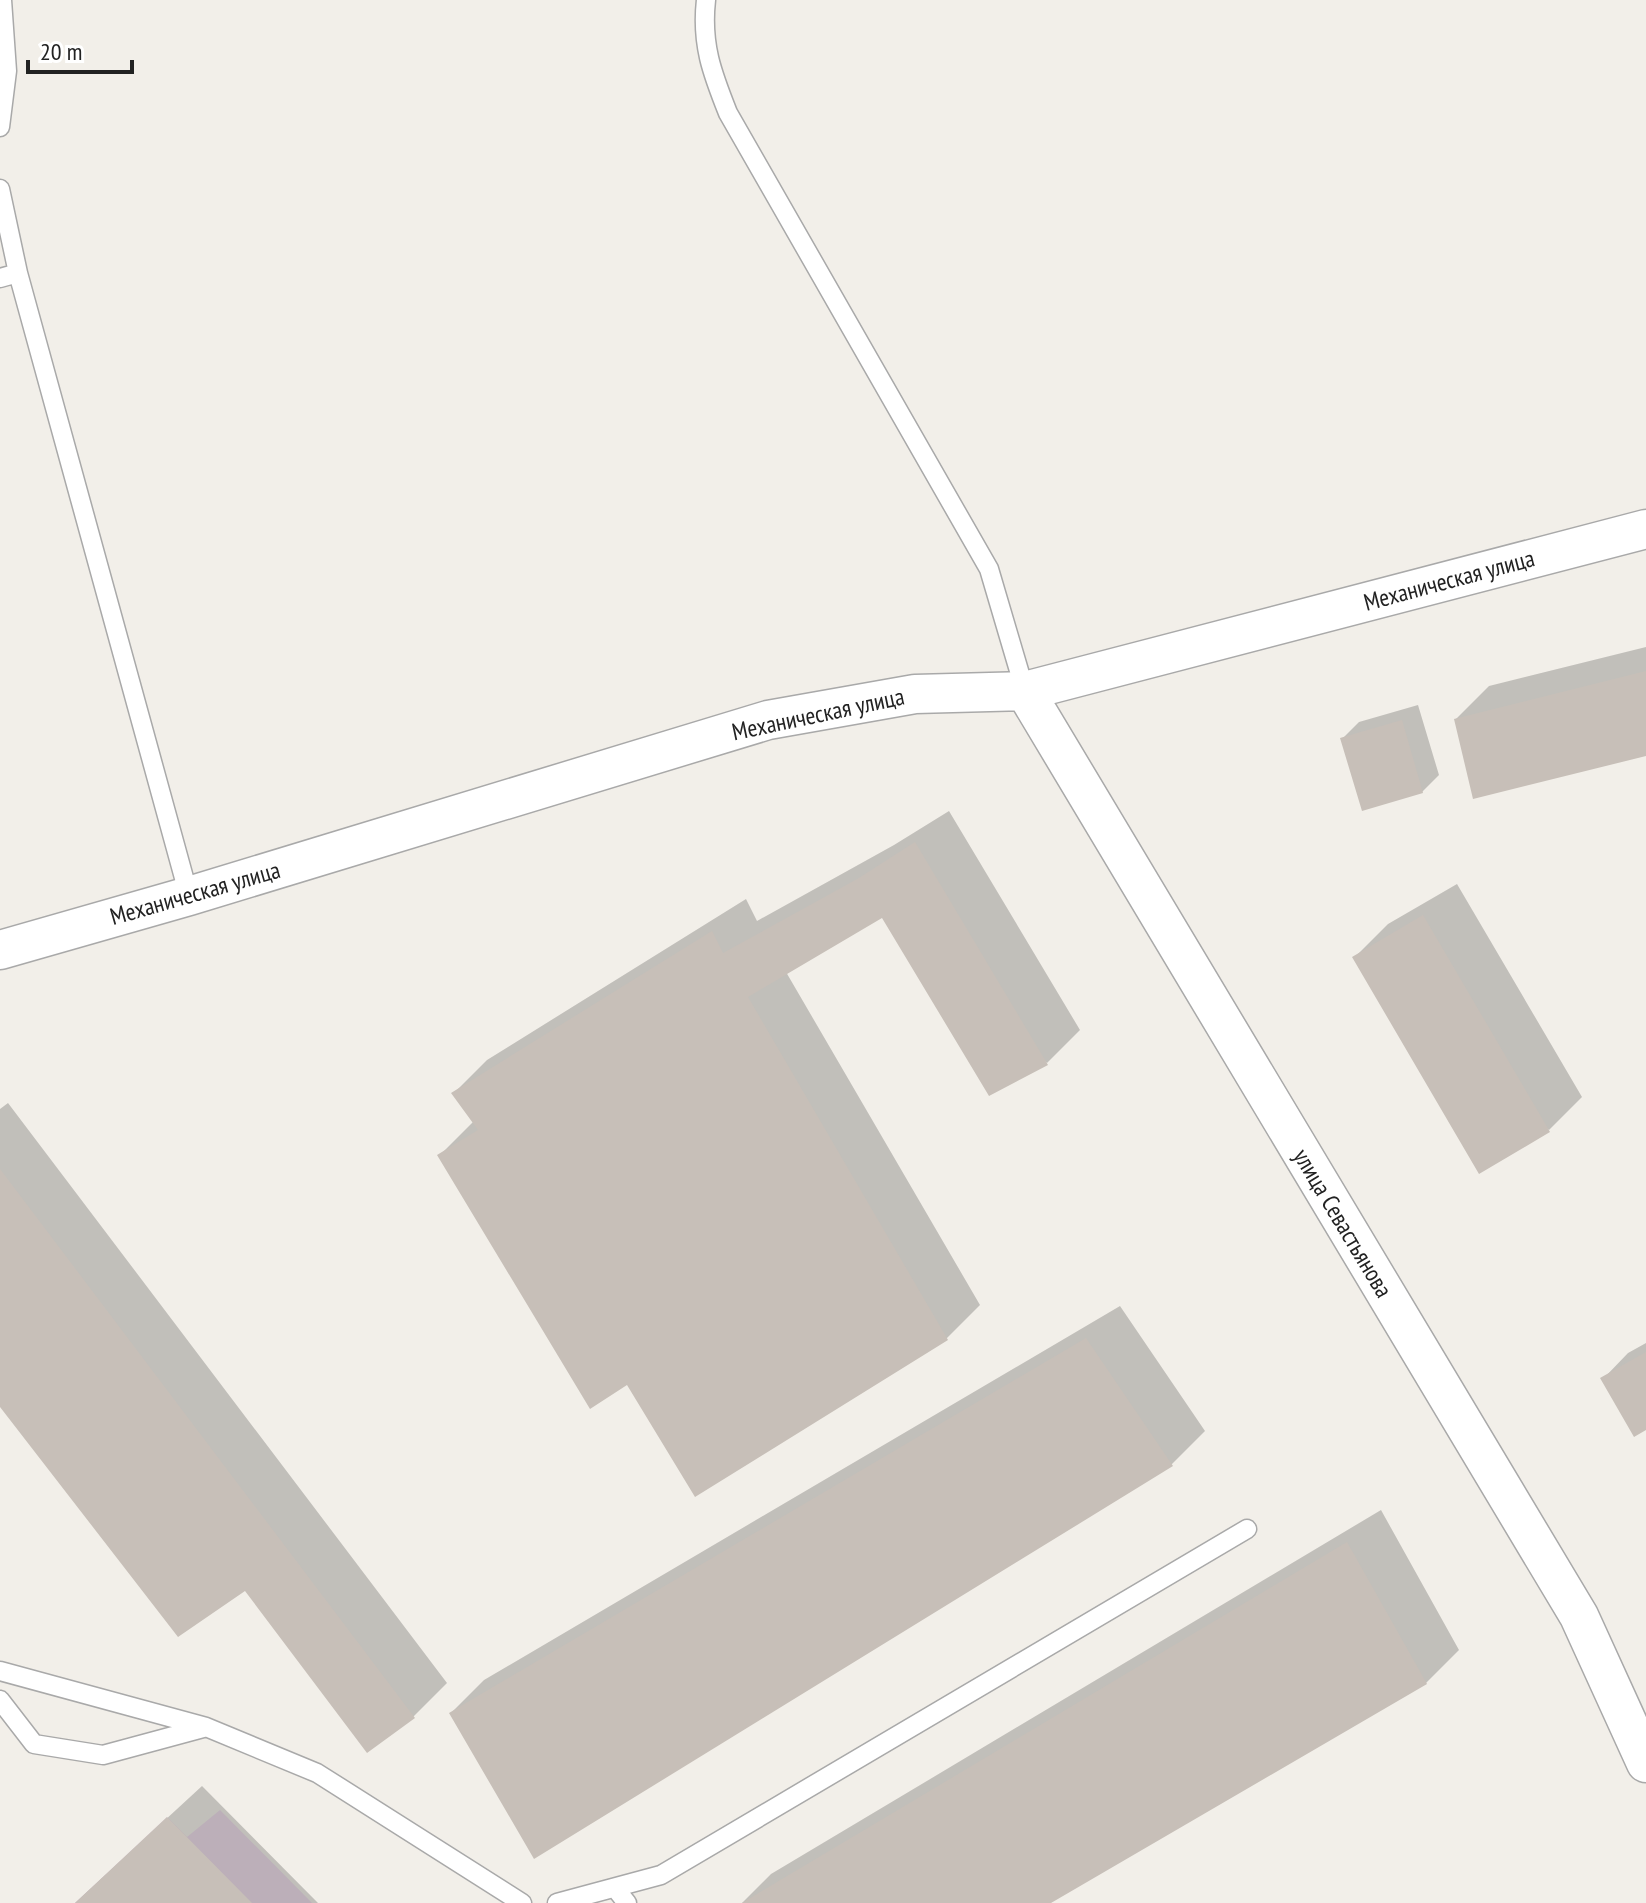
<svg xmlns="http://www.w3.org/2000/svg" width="1646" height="1903" viewBox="0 0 1646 1903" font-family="'PT Sans Narrow',sans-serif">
	<rect width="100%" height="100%" fill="#f2efe9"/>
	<path fill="#ebdbe8" d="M 220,1810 L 312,1903 L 75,1903 L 167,1817 L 187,1837 Z"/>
	<path fill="#0003" d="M 1646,647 L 1646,754 L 1456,719 L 1489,686 Z
		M 1418,705 L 1439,775 L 1422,792 L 1343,738 L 1359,722 Z
		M 949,811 L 1080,1030 L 1047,1063 L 883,915 L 786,972 L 980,1305 L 947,1338 L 627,1382 L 440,1155 L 474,1121 L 454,1093 L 487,1060 L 746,899 L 757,921 L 894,845 Z
		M 1457,884 L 1582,1097 L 1549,1130 L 1355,957 L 1388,924 Z
		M 8,1103 L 447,1683 L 413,1717 L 0,1404 L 0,1109 Z
		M 1120,1306 L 1205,1431 L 1172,1464 L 535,1857 L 451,1713 L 484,1680 Z
		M 1646,1343 L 1646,1428 L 1603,1379 L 1628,1353 Z
		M 1381,1510 L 1459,1650 L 1426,1683 L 1047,1903 L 742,1903 L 771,1874 Z
		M 202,1786 L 318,1903 L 75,1903 Z"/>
	<path fill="#c7bfb8" d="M 1646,671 L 1646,756 L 1473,799 L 1454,719 Z
		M 1402,720 L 1423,793 L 1362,811 L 1340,738 Z
		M 915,842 L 1048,1065 L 989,1096 L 882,918 L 748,997 L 948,1340 L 695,1497 L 627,1385 L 590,1409 L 437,1155 L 478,1130 L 451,1093 L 712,931 L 723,953 L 859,878 Z
		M 1423,915 L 1550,1132 L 1479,1174 L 1352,957 Z
		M 0,1169 L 415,1718 L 367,1753 L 245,1591 L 178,1637 L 0,1407 Z
		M 1086,1338 L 1173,1466 L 534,1859 L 449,1713 Z
		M 1646,1352 L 1646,1430 L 1634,1437 L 1600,1378 Z
		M 1347,1542 L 1427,1684 L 1051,1903 L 742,1903 Z
		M 167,1817 L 252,1903 L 75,1903 Z"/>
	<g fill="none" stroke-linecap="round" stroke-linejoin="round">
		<defs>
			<path id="service" d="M 706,0 C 701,44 712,73 728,113 L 989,569 L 1025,691
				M 0,127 L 7,71 L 2,0
				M 0,189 L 18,273
				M 0,278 L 18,273 L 189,896
				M 0,1671 L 206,1727 L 317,1773 L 522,1903
				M 0,1700 L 34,1744 L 103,1755 L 203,1728
				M 615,1888 L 627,1903
				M 557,1903 L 661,1875 L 1247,1529"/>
			<path id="minor" d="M 1025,691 L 1579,1616 L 1646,1763
				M 0,950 L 189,896 L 768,720 L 915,694 L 1025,691 L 1646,529"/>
		</defs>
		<use href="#service" stroke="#a9a9a9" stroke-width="21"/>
		<use href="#minor" stroke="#a9a9a9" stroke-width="41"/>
		<use href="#service" stroke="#fff" stroke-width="18"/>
		<use href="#minor" stroke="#fff" stroke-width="38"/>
	</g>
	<g text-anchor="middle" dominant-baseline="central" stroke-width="6" stroke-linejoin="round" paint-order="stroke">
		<g font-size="24" fill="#222" stroke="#fff">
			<text transform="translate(1449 580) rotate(-15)">Механическая улица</text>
			<text transform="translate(818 714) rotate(-12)">Механическая улица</text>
			<text transform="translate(195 893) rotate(-16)">Механическая улица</text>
			<text transform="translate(1343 1223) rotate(59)">улица Севастьянова</text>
		</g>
	</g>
	<path d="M28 60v12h104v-12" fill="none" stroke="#222222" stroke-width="4"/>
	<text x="40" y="60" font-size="24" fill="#222222" stroke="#ffffff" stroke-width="6" paint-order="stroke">20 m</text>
</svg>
